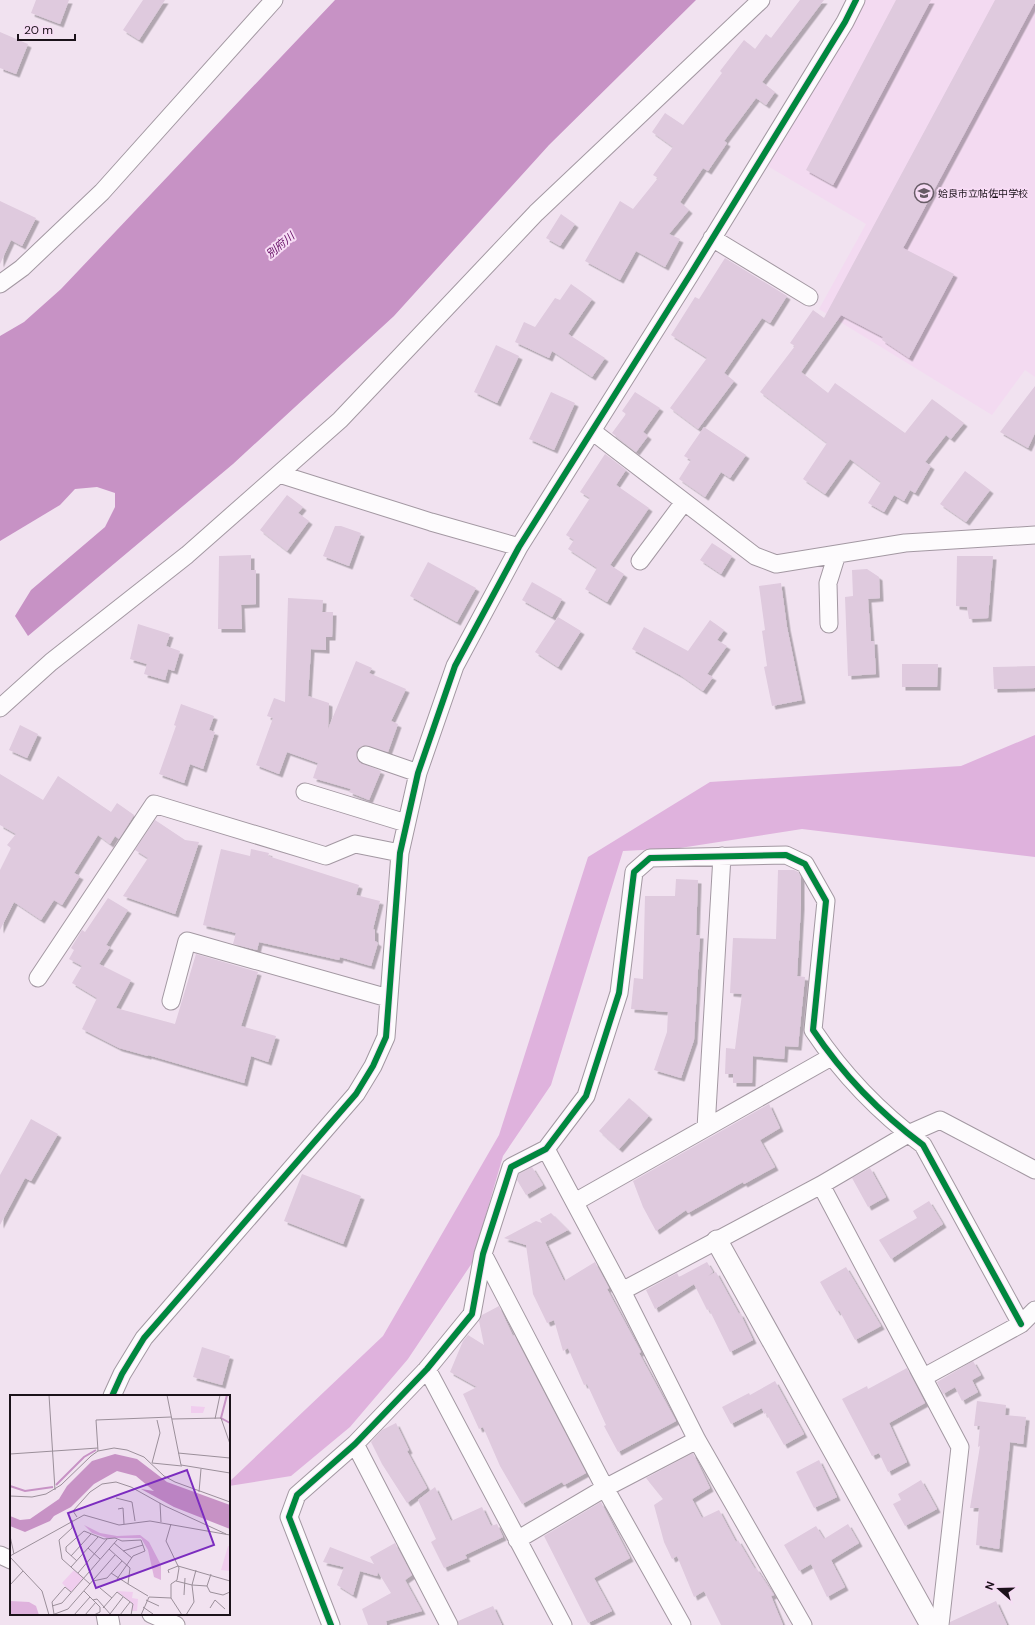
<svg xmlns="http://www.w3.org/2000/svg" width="1035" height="1625" viewBox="0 0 1035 1625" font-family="'DM Sans','Noto Sans JP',sans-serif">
	<defs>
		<filter id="shadow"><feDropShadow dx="3.5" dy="3.5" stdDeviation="0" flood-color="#0004"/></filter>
	</defs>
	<rect width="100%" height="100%" fill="#f1e2f0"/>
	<path fill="#f3daf1" d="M 856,0 L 1035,0 L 1035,377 L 1025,370 L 992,415 L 819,309 L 866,224 L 759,161 Z"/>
	<path fill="#dfb2dd" d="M 1035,735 L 1035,857 L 802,829 L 680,848 L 623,851 L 551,1085 L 503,1156 L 472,1263 L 408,1359 L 350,1427 L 291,1476 L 229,1486 L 229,1482 L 383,1336 L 499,1135 L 588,857 L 710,782 L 961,766 Z"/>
	<path fill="#c792c5" d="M 335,0 L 696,0 L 549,145 L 394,316 L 233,464 L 28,636 L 15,616 L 31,590 L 105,527 L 115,507 L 115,493 L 97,487 L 75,489 L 60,505 L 0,541 L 0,336 L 24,322 L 61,289 Z"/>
	<path fill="#dfcade" filter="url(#shadow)" d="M 36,0 L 69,0 L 60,24 L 31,13 Z
		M 143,0 L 165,0 L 139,40 L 123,30 Z
		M 800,0 L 824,0 L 762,82 L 775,92 L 766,105 L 756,98 L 724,141 L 727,143 L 708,171 L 703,168 L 680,202 L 689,210 L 669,234 L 680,239 L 665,267 L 636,251 L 620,280 L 585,261 L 620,201 L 633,209 L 658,178 L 653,175 L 673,147 L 652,132 L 665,113 L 683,125 L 722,73 L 720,71 L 744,40 L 755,49 L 766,34 L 771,38 Z
		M 896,0 L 931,0 L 833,185 L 806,170 Z
		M 995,0 L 1035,0 L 1035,2 L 903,248 L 954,274 L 909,358 L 882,340 L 883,337 L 841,315 L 801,372 L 828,393 L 835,383 L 905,433 L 932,399 L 964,423 L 951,439 L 946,435 L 925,462 L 931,466 L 915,493 L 910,490 L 904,501 L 894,495 L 884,512 L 868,503 L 881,482 L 850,459 L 825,494 L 803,479 L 827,443 L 760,392 L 795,346 L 790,343 L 813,310 L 824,318 Z
		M 0,32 L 28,44 L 16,74 L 0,68 Z
		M 0,201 L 36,218 L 22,246 L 11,240 L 0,264 Z
		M 561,214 L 575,224 L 560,246 L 546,238 Z
		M 725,258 L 787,296 L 770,323 L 762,318 L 724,373 L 734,381 L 698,429 L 670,408 L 707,358 L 671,335 L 695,297 L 699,299 Z
		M 571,284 L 592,299 L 568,334 L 605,358 L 592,377 L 552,351 L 549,358 L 515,342 L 524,322 L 535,327 L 555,298 L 560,300 Z
		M 496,345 L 519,356 L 497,403 L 474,392 Z
		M 1035,386 L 1035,433 L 1028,448 L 1000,432 Z
		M 551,392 L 575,403 L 554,450 L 529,439 Z
		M 635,392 L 660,408 L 643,432 L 648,436 L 636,452 L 612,433 L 626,414 L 622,411 Z
		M 704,427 L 746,455 L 730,478 L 721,472 L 705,497 L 679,479 L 691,460 L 684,456 Z
		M 605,454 L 626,470 L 616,485 L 649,508 L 610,565 L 624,574 L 607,602 L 585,589 L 597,568 L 568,549 L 574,540 L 566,535 L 590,498 L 580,492 Z
		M 965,471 L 990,490 L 966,522 L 940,504 Z
		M 287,495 L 303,507 L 298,513 L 309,521 L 287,551 L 260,530 Z
		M 335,526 L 341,526 L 361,533 L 349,566 L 323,556 Z
		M 712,543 L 732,556 L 721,574 L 700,560 Z
		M 251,555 L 251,570 L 256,570 L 256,604 L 241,605 L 242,629 L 218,629 L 219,556 Z
		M 957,556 L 993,556 L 988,618 L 969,619 L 967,607 L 956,606 Z
		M 428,562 L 476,588 L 457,622 L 410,596 Z
		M 867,569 L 879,577 L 880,598 L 868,599 L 871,641 L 874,641 L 876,674 L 848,676 L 845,597 L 853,596 L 852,570 Z
		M 532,582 L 562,599 L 552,617 L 522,600 Z
		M 781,583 L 787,627 L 802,700 L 772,706 L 764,667 L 767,666 L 762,631 L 765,630 L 759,586 Z
		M 288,598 L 323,600 L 322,612 L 333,612 L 332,637 L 326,637 L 326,650 L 311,649 L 308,696 L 329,703 L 328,729 L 356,661 L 372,668 L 369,673 L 406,689 L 391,721 L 398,724 L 388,752 L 364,745 L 359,748 L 356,752 L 359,762 L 381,771 L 369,800 L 349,792 L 351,789 L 313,778 L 318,763 L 287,752 L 279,774 L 256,765 L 273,718 L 267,716 L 274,698 L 285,702 Z
		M 558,617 L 581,631 L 558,667 L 535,652 Z
		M 710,620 L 724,630 L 717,640 L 727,646 L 707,674 L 713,677 L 703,691 L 680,675 L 632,649 L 644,627 L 688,651 Z
		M 138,624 L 170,634 L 166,646 L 180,651 L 174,671 L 168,669 L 165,680 L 144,674 L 147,664 L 130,659 Z
		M 902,664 L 938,664 L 937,687 L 902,687 Z
		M 1035,666 L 1035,688 L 994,689 L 993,667 Z
		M 181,704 L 214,716 L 209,730 L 215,732 L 203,769 L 190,764 L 184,783 L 159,774 L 176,726 L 174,725 Z
		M 20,725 L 38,734 L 27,758 L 9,750 Z
		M 0,774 L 43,800 L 58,776 L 111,812 L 117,803 L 134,815 L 119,839 L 115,836 L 110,844 L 98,835 L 74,873 L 80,876 L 62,905 L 54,900 L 41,920 L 14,902 L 0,930 L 0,870 L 11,848 L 7,845 L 16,834 L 0,825 Z
		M 155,820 L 185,840 L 199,842 L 175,914 L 123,896 L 148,858 L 135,850 Z
		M 221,849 L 250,856 L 251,849 L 269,853 L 268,856 L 359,885 L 356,895 L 380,901 L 373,929 L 375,930 L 375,941 L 378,943 L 371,966 L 340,957 L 339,960 L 259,942 L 257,950 L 233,944 L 236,933 L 203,925 Z
		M 778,870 L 794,870 L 798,872 L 801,877 L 801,906 L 797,976 L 805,977 L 798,1047 L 785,1046 L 784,1059 L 753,1056 L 752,1083 L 733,1083 L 733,1074 L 725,1074 L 726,1048 L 735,1049 L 742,994 L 730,993 L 733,938 L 776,939 Z
		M 676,879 L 698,880 L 696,935 L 700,935 L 694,1040 L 681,1078 L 654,1070 L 667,1032 L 668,1012 L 631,1009 L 634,978 L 643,979 L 645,896 L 675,896 Z
		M 108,898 L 128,910 L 106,945 L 110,947 L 99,964 L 131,980 L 116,1008 L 175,1024 L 196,954 L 258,972 L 241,1026 L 276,1036 L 268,1062 L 251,1056 L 244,1083 L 148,1055 L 148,1056 L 119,1048 L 82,1029 L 97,998 L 72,983 L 82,966 L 69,959 L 74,950 L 71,948 L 82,930 L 85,932 Z
		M 629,1098 L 649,1116 L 619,1149 L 599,1131 Z
		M 769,1104 L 780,1128 L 760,1140 L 775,1167 L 744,1184 L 743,1182 L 688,1213 L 686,1210 L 656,1231 L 643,1207 L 633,1181 Z
		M 31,1119 L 58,1134 L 31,1181 L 25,1178 L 0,1225 L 0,1175 Z
		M 532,1167 L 543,1185 L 526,1195 L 517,1180 L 519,1174 Z
		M 870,1168 L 886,1197 L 868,1207 L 852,1178 Z
		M 302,1174 L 361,1196 L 343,1244 L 284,1221 Z
		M 929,1201 L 943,1224 L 891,1259 L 879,1240 L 917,1218 L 913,1211 Z
		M 551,1213 L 568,1230 L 545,1242 L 564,1281 L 595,1262 L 609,1288 L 607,1289 L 641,1352 L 639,1353 L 676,1421 L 618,1452 L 604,1426 L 606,1425 L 587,1384 L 584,1385 L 568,1348 L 563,1351 L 554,1320 L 547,1323 L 533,1294 L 526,1245 L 504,1238 L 536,1221 L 542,1223 L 540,1219 Z
		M 707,1262 L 713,1272 L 708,1276 L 716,1272 L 739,1314 L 740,1313 L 753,1340 L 730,1352 L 709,1309 L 707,1310 L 694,1284 L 655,1309 L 646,1290 L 677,1273 L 679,1277 Z
		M 846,1267 L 881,1326 L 855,1340 L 839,1310 L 837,1312 L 820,1282 Z
		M 499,1306 L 513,1336 L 514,1335 L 586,1473 L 564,1485 L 562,1482 L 522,1504 L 500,1466 L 483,1427 L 479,1429 L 463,1394 L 477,1387 L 450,1372 L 463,1341 L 468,1335 L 484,1345 L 479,1321 L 482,1315 Z
		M 202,1347 L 230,1356 L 222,1385 L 193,1377 Z
		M 973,1361 L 981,1375 L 972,1380 L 978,1392 L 962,1401 L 955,1387 L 943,1394 L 937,1382 Z
		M 907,1368 L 925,1403 L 889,1423 L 907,1462 L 888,1472 L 879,1453 L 872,1456 L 842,1399 L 867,1386 L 868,1389 Z
		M 775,1381 L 804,1434 L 784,1445 L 766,1413 L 764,1414 L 762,1408 L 731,1424 L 722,1407 L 749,1393 L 750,1395 Z
		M 977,1401 L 1006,1405 L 1005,1415 L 1026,1417 L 1023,1444 L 1010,1442 L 999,1549 L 976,1545 L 979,1508 L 970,1508 L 980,1446 L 978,1447 L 980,1426 L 974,1426 Z
		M 396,1423 L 409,1450 L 407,1451 L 427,1488 L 407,1503 L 382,1464 L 371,1442 L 382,1430 Z
		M 693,1453 L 710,1488 L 692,1499 L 702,1518 L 719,1510 L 736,1542 L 738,1540 L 755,1569 L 756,1568 L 774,1595 L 771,1596 L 783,1625 L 721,1625 L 704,1591 L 694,1597 L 677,1556 L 672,1559 L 664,1542 L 654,1505 L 663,1499 L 646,1478 Z
		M 819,1460 L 837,1497 L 814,1508 L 796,1472 Z
		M 921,1480 L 937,1509 L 905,1526 L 893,1504 L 901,1500 L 898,1494 Z
		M 435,1487 L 451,1521 L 482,1507 L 491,1526 L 497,1524 L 503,1537 L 465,1555 L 467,1558 L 444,1568 L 431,1542 L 436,1539 L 418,1500 Z
		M 601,1502 L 630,1558 L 594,1578 L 612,1611 L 588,1623 L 544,1536 Z
		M 848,1524 L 859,1543 L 831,1560 L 845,1587 L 827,1597 L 811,1564 L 799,1571 L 784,1545 L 816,1526 L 824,1539 Z
		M 395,1543 L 412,1575 L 405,1580 L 422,1611 L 386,1621 L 387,1625 L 368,1625 L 362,1609 L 391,1593 L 378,1572 L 377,1576 L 360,1571 L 353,1595 L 337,1585 L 344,1567 L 323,1562 L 330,1547 L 374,1564 L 370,1557 Z
		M 996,1601 L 1007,1625 L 950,1625 L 950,1622 Z
		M 493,1606 L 502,1625 L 459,1625 L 458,1621 Z"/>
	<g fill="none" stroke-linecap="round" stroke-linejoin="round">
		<defs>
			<path id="minor" d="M 712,238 L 809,297
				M 0,284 L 22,268 L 102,192 L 274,0
				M 592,431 L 755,556 L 776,564 L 905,543 L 1035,535
				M 279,474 L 431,522 L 519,547
				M 640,561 L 684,502
				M 829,624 L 828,583 L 837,554
				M 0,708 L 51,662 L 187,555 L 340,420 L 536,213 L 761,0
				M 366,755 L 418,773
				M 305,792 L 406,823
				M 38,978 L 154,804 L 326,856 L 355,844 L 400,853
				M 171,1001 L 187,941 L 388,998
				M 706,1128 L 722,856
				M 546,1149 L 622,1291 L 697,1440 L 803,1625
				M 821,1185 L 960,1447 L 940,1625
				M 575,1202 L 831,1057
				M 483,1254 L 605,1488 L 682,1625
				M 622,1291 L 821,1185 L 908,1134 L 940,1120 L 1035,1170
				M 427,1369 L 563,1625
				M 924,1377 L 1021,1324 L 1035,1310
				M 112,1396 L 122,1374 L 144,1338 L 356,1094 L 373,1066 L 386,1037 L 400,853 L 418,773 L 455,666 L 519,547 L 690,275 L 845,22 L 856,0
				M 355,1444 L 449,1625
				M 517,1540 L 605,1488 L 697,1440
				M 0,1555 L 11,1560
				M 151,1614 L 176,1625
				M 331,1625 L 289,1517 L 297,1495 L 355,1444 L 427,1369 L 472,1314 L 483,1254 L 511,1167 L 546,1149 L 586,1096 L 619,993 L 634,872 L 650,858 L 786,855 L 805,864 L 826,901 L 813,1030 C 843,1075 880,1113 923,1145 L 1021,1324"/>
			<path id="tertiary" d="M 717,1241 L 931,1625
				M 107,1614 L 109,1625"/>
		</defs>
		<use href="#minor" stroke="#a398a2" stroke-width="19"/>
		<use href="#tertiary" stroke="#a398a2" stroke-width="23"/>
		<use href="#minor" stroke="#fdfbfd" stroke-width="17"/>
		<use href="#tertiary" stroke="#fdfbfd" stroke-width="21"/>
		<defs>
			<path id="cycleway" d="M 112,1396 L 122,1374 L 144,1338 L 356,1094 L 373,1066 L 386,1037 L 400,853 L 418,773 L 455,666 L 519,547 L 690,275 L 845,22 L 856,0
				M 331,1625 L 289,1517 L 297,1495 L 355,1444 L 427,1369 L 472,1314 L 483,1254 L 511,1167 L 546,1149 L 586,1096 L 619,993 L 634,872 L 650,858 L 786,855 L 805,864 L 826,901 L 813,1030 C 843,1075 880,1113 923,1145 L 1021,1324"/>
		</defs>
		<use href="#cycleway" stroke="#f7dcf5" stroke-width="8"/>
		<use href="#cycleway" stroke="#00873e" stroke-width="6"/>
	</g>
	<defs>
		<symbol id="school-ring" viewBox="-11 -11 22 22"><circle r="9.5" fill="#f7dcf5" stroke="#665b65" stroke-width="1.5"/><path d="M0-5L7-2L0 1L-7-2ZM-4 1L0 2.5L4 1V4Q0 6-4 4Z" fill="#665b65"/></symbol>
	</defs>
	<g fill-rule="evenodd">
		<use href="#school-ring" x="913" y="182" width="22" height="22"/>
	</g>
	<g text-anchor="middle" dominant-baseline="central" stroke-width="4" stroke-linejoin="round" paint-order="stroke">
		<g font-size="10" fill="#1b121a" stroke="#f7dcf5" text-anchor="start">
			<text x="938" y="193">姶良市立帖佐中学校</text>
		</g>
		<g font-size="11" font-style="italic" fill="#620962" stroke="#f7dcf5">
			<text transform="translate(280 245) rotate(-40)">別府川</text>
		</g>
	</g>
	<g transform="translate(10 1395)">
		<rect width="220" height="220" fill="#f1e2f0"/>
		<path d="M 181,11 L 195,12 L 193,18 L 181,18 ZM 218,151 L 220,151 L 220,176 L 211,175 ZM 64,175 L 74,183 L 61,197 L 52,188 ZM 107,196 L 123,197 L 122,203 L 128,204 L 127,216 L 122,216 L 123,209 Z" fill="#f0cdee"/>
		<path d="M 74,130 L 90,138 L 107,141 L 130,140 L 139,147 L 151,170 L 151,185 L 144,182 L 138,155 L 131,143 L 97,143 L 82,138 ZM 0,206 L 19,207 L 26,211 L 29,220 L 0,220 Z" fill="#dfb2dd"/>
		<path d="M 105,59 L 127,64 L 157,87 L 220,110 L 220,134 L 164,112 L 131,94 L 144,96 L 126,81 L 107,76 L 84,89 L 61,112 L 44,121 L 40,126 L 15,137 L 0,131 L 0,121 L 10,125 L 20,124 L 49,104 L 57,91 L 82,66 Z" fill="#c792c5"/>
		<path fill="none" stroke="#c792c5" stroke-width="2" d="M 217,0 L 211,23 L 220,28M 46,90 L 74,62 L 86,55M 0,91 L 15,96 L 43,92"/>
		<path fill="none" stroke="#9b8f9a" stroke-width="1" d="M 39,0 L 45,95M 157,0 L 171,70 L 220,78M 162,24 L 211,23 L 220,49M 205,24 L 210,0M 88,56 L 86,25 L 161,22M 168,58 L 220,63M 0,59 L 88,53M 142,68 L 150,38 L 147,25M 142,68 L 172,71M 189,97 L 191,74M 0,101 L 22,102 L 36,99 L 51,90 L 81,61 L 88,56 L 104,53 L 117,55 L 134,62 L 154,81 L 165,87 L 220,107M 106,103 L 122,107 L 125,126M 150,108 L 151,127M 108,114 L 113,113 L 114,129M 67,122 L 63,116 L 80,97 L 92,89 L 106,87 L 121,92 L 155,111 L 216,139M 62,125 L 62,133 L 49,145 L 52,164 L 80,189M 161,129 L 156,146 L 169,173 L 167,185 L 161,189 L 161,203 L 172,220M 0,141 L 4,159M 104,148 L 122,163M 78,153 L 90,164M 99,154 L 120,173 L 118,189 L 101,178M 113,156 L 133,150M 0,161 L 74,120 L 109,130 L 140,126 L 220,140M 61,161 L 81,139M 0,162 L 32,196 L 39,220M 67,166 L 56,156 L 56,152 L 74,136 L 94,144 L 105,143 L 112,146 L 131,145 L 135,156 L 123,161 L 107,184M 61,172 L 88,142M 68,178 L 97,144M 159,178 L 158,175 L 168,171 L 220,186M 83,186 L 97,183 L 112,166M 166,186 L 182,190M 118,189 L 138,201M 0,190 L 13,176M 182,190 L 197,191 L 201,179M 197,191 L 200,197 L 213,200 L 220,197M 90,193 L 102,203M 74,196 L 90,212 L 90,217 L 84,220M 174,200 L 175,183M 83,205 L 87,204 L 101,220M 136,205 L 149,211M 42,211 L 52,208 L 107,145M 133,212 L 143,219M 93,213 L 107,197 L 123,209 L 121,220M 200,213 L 205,205 L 215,214M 44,219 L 42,207 L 55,192 L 61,197M 100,219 L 113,202M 42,220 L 58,214 L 105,160M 64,220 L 80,202M 75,220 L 86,207M 110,220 L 120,207M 131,220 L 139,202 L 161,203M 176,220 L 184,207 L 182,190 L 186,175"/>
		<path fill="#7b2cbf" fill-opacity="0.15" stroke="#7b2cbf" stroke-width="2" d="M 177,75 L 204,150 L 86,193 L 58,118 Z"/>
		<rect width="220" height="220" fill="none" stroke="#1b121a" stroke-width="2"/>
	</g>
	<g transform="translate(999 1589) rotate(290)" stroke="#f7dcf5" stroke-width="3" paint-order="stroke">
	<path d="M0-3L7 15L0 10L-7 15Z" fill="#1b121a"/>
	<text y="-6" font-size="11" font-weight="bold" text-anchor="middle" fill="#1b121a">N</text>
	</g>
	<path d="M18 34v6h57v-6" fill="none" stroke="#1b121a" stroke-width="2"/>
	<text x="24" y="34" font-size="12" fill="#1b121a" stroke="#f7dcf5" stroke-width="3" paint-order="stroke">20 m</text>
</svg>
